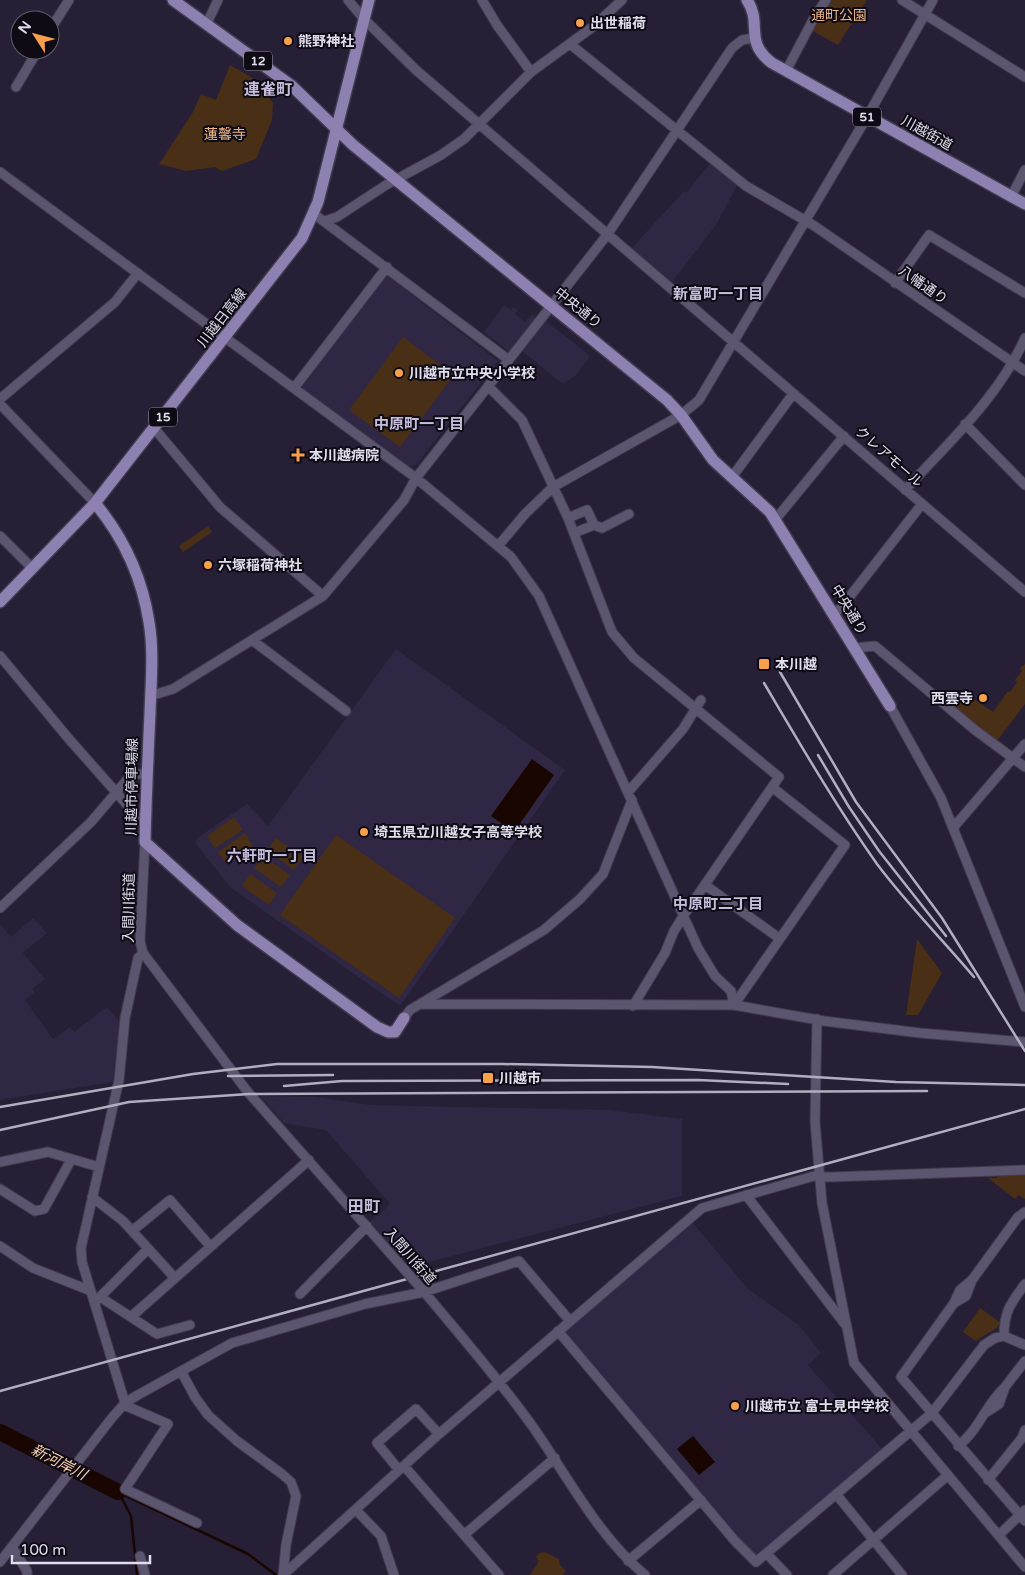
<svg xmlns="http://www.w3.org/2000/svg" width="1025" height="1575" viewBox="0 0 1025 1575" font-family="'Varela Round','Noto Sans JP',sans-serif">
	<rect width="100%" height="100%" fill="#261f36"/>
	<path fill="#302744" d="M 710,163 L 738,184 L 716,225 L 672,282 L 631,249 L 684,191 L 686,193 Z
		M 386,275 L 498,361 L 416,465 L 410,467 L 300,386 Z
		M 504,305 L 511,310 L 513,307 L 518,310 L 515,314 L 525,322 L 532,314 L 538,319 L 510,352 L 484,332 Z
		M 545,320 L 590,356 L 576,375 L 563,384 L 522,351 Z
		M 396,649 L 565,770 L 400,1006 L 231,888 L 196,844 L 197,838 L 247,804 L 268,826 Z
		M 33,918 L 47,933 L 23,953 L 45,979 L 32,989 L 35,993 L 25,1000 L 53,1039 L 70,1027 L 74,1032 L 104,1009 L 108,1008 L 120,1023 L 113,1082 L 0,1100 L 0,924 L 11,937 Z
		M 260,1096 L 316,1097 L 371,1105 L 610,1110 L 682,1119 L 682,1196 L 410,1267 L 370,1222 L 390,1204 L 326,1130 L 284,1123 Z
		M 693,1223 L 747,1288 L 800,1326 L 821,1353 L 808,1365 L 883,1450 L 757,1557 L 754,1557 L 566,1336 L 567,1330 Z"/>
	<path fill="#4a2f17" d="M 831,0 L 867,0 L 838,45 L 811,30 Z
		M 230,65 L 261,83 L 259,86 L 273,103 L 272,120 L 256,159 L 222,171 L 215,167 L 186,171 L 159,164 L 193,112 L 201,94 L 216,100 Z
		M 403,337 L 454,375 L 400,447 L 349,410 Z
		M 208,526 L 212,532 L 183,552 L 179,546 Z
		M 1025,664 L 1025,704 L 996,742 L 954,708 L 965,693 L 993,712 L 1008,691 L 1010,692 L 1017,682 L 1015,680 L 1022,671 L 1020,668 Z
		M 234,817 L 243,830 L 215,848 L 207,836 Z
		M 245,833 L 253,846 L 226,864 L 218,852 Z
		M 336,835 L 455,918 L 399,998 L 280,915 Z
		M 276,838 L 303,857 L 294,870 L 267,850 Z
		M 263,856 L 290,875 L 281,887 L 254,868 Z
		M 250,874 L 277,893 L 269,905 L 242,886 Z
		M 917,939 L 942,973 L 918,1015 L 906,1015 Z
		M 997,1173 L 1025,1173 L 1025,1199 L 1019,1195 L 1015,1199 L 988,1178 L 997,1178 Z
		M 980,1308 L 1001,1323 C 995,1332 984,1334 976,1341 L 963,1332 Z
		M 545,1552 L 559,1559 L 560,1565 L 566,1571 L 563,1575 L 530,1575 L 539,1561 L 536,1557 L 539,1553 Z"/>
	<path fill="#190600" d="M 532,759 L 554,775 L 514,832 L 491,816 Z
		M 693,1436 L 715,1462 L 699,1475 L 677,1449 Z"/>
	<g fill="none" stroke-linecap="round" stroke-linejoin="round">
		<path stroke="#190600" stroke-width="2.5" d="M 118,1492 L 248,1554 L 276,1575
			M 119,1493 L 131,1516 L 137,1575"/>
		<path stroke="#190600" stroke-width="16" d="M 0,1432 L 118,1492"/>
		<defs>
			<path id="minor" d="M 348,0 L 364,19 L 416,70 L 1025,592
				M 482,0 L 497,25 L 531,72
				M 902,0 L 1025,77
				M 207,23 L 218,0
				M 50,30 L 69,0
				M 570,44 L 746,186 L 813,225 L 1025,371
				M 786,71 L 814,18 L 826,0
				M 16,87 L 38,50
				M 0,172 L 416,478 L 511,557 L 539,596 L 698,948 L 715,976 L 731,991 L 734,1005
				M 1011,197 L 1025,170
				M 314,214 L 509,360
				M 325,221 L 337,217 L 386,185 L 441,155 L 464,139 L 531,72 L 594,26 L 622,0
				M 895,283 L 929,235 L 1025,293
				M 488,386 L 522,420 L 568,518 L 612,632 L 634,658 L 779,777 L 684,915 L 674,931 L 665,953 L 633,1006
				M 294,388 L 387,267
				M 0,399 L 115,302 L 138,273
				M 0,404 L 95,503
				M 965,424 L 1025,485
				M 154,428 L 220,507 L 323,596
				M 732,477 L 793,394
				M 905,490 C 948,443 999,397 1025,338
				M 568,518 L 587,510 L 594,525 L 602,528 L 629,514
				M 775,520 L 844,436
				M 574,533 L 594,525
				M 0,536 L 32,568
				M 498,546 L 525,514 L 553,487 L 681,415 L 699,400 L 867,117 L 933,0
				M 833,613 L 840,609 L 922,504
				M 252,640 L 346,711
				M 854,648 L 875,646 L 975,730 L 1025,767
				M 0,656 L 69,739 L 145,825
				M 150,696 L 173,689 L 323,596 L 404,500 L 416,478 L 607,235 L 732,48 L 742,40 L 754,38
				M 890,706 L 941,798 L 1025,1007
				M 629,791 L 683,729 L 701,700
				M 953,828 L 1025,744
				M 145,842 L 140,941 L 143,953 L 247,1091 L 404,1269
				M 705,885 L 779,938
				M 0,908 L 91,822 L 132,774 L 147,774
				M 420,1004 L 734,1005 L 824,1021 L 920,1033 L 1025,1042
				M 734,1005 L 845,845 L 772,787
				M 404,1018 L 410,1010 L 420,1004 L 544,930 L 580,899 L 603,874 L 632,800
				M 817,1019 L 815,1122 L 822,1203 L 854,1363 L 1025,1567
				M 0,1162 L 48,1152 L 99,1167
				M 0,1189 L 35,1211 L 44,1209 L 71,1160
				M 746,1195 L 844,1323
				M 92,1197 L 123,1221 L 174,1277
				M 132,1231 L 170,1200 L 210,1246
				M 0,1246 L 33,1268 L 91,1291
				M 972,1280 L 1018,1217 L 1025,1212
				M 421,1288 C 459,1334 499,1379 533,1427 C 568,1477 598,1536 645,1575
				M 300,1294 L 367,1226
				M 100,1297 L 148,1249
				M 94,1300 L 100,1297 L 157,1334 L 190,1325
				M 954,1303 L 966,1296 L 972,1280 L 960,1290 L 954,1303 L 901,1377 L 1025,1521
				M 132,1316 L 309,1160
				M 558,1331 L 735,1541 L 756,1562 L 932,1413 L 984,1345 L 995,1338 L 1004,1336 L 1025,1345
				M 1004,1336 C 1004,1311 1011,1303 1025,1284
				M 181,1371 L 195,1397 L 208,1415 L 237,1441 L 282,1474 L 291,1482 L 296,1496 L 286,1545 L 283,1575
				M 1005,1387 L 1025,1361
				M 125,1403 L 82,1262 L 81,1248 L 119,1080 L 125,1018 L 138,958 L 143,953
				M 124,1405 L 168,1424 L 125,1489 L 197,1523
				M 958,1446 C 979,1430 986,1404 1005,1387 L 999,1404 L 987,1412
				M 404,1466 L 499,1575
				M 399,1470 L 377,1443 L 416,1409 L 439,1434
				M 988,1480 L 1022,1438 L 1025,1430
				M 836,1494 L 902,1575
				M 356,1510 L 381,1536 L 394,1575
				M 465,1534 L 555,1458
				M 999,1535 L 1025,1510
				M 12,1547 L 27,1571 L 27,1575
				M 767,1554 L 787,1575
				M 140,1556 L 145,1575
				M 628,1561 L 701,1500
				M 0,1562 L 111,1419 L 125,1403 L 136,1396 L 232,1343 L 365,1304 L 424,1292 L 519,1261 L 570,1321
				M 283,1575 L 439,1434 L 702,1208 L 814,1176 L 831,1177 L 1025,1170
				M 833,1575 L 948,1475"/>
			<path id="major" d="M 173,0 L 292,86 L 353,145 L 667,400 L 681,415 L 713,460 L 770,512 L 890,706
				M 747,0 C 763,24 743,41 772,63 L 1025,204
				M 95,503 C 124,538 142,577 149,622 C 154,651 151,683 150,713 C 148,756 146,799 145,842 L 237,925 L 377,1027 L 388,1032 L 395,1032 L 404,1018
				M 0,602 L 95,503 L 302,238 L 318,202 L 369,0"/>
		</defs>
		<use href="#minor" stroke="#413b4f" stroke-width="11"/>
		<use href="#major" stroke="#413b4f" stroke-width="14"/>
		<use href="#minor" stroke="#5c556f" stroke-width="9"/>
		<use href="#major" stroke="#8e80b1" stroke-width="11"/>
		<path stroke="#b2aebf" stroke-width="2.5" d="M 780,672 L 856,802 L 942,918 L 1025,1051
			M 764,683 C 800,744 836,806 877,864 C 907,904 942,939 974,977
			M 818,755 L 849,807 L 879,851 L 946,936
			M 228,1076 L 333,1075
			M 284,1086 L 342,1081 L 698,1080 L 788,1084
			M 0,1107 L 193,1074 L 277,1064 L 503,1064 L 652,1067 L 896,1082 L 1025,1085
			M 0,1130 L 129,1102 L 249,1094 L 927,1091
			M 0,1391 L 1025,1109"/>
		<defs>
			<path id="minor-bridge" d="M 404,1269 L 419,1286"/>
		</defs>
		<use href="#minor-bridge" stroke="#413b4f" stroke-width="11" stroke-linecap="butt"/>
		<use href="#minor-bridge" stroke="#5c556f" stroke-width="9"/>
	</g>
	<g fill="#f9a04c" stroke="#0e0b15" stroke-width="2">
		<circle cx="580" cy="23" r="5"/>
		<circle cx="288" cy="41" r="5"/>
		<circle cx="399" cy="373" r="5"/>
		<path d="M295.5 447.5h5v5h5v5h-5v5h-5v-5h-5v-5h5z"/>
		<circle cx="208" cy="565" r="5"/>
		<rect x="758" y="658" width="12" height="12" rx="2.5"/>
		<circle cx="983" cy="698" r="5"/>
		<circle cx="364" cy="832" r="5"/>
		<rect x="482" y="1072" width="12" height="12" rx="2.5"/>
		<circle cx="735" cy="1406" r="5"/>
	</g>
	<g text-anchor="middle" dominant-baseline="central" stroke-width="4" stroke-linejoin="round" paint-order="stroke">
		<g fill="#0e0b15" stroke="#a19eac" stroke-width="1">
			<rect x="244" y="51.5" width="28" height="19" rx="4"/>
			<rect x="853" y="107.5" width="28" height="19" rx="4"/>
			<rect x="149" y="407.5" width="28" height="19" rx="4"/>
		</g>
		<g font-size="12" font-weight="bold" fill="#e0ddec">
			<text x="258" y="61">12</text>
			<text x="867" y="117">51</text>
			<text x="163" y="417">15</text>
		</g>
		<g font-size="14" fill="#ecb688" stroke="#0e0b15">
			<text x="839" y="15">通町公園</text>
			<text x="225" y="134">蓮馨寺</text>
		</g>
		<g font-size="14" font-weight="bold" fill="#e0ddec" stroke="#0e0b15" text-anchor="start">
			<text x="590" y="23">出世稲荷</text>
			<text x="298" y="41">熊野神社</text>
			<text x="409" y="373">川越市立中央小学校</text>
			<text x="309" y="455">本川越病院</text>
			<text x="218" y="565">六塚稲荷神社</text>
			<text x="775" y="664">本川越</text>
			<text x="973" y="698" text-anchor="end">西雲寺</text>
			<text x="374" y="832">埼玉県立川越女子高等学校</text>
			<text x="499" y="1078">川越市</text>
			<text x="745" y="1406">川越市立 富士見中学校</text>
		</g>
		<g font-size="14" fill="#e0ddec" stroke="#0e0b15">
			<text transform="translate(927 133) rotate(29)">川越街道</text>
			<text transform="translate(923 285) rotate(35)">八幡通り</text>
			<text transform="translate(578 308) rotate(39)">中央通り</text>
			<text transform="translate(222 318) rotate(-52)">川越日高線</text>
			<text transform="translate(889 457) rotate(41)">クレアモール</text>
			<text transform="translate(849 610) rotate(59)">中央通り</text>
			<text transform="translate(132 787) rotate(-89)">川越市停車場線</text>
			<text transform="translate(129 908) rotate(-89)">入間川街道</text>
			<text transform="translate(410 1256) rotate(49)">入間川街道</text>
		</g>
		<g font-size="15" font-weight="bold" fill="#c6bedc" stroke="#0e0b15">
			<text x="718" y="294">新富町一丁目</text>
			<text x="419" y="424">中原町一丁目</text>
			<text x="272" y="856">六軒町一丁目</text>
			<text x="718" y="904">中原町二丁目</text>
		</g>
		<g font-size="15" font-style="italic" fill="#facda9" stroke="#0e0b15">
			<text transform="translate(59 1462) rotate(27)">新河岸川</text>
		</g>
		<g font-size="16" font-weight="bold" fill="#c6bedc" stroke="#0e0b15">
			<text x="268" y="90">連雀町</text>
			<text x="364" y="1207">田町</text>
		</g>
	</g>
	<g transform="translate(35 35) rotate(306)"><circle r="24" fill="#0e0b15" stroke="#625f6b"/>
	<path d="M0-4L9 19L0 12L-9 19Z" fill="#f9a04c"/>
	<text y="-8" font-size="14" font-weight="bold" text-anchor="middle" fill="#e0ddec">N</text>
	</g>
	<path d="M12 1555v8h138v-8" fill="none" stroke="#e0ddec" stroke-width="2.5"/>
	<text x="20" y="1555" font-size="15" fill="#e0ddec" stroke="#0e0b15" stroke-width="4" paint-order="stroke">100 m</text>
</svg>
